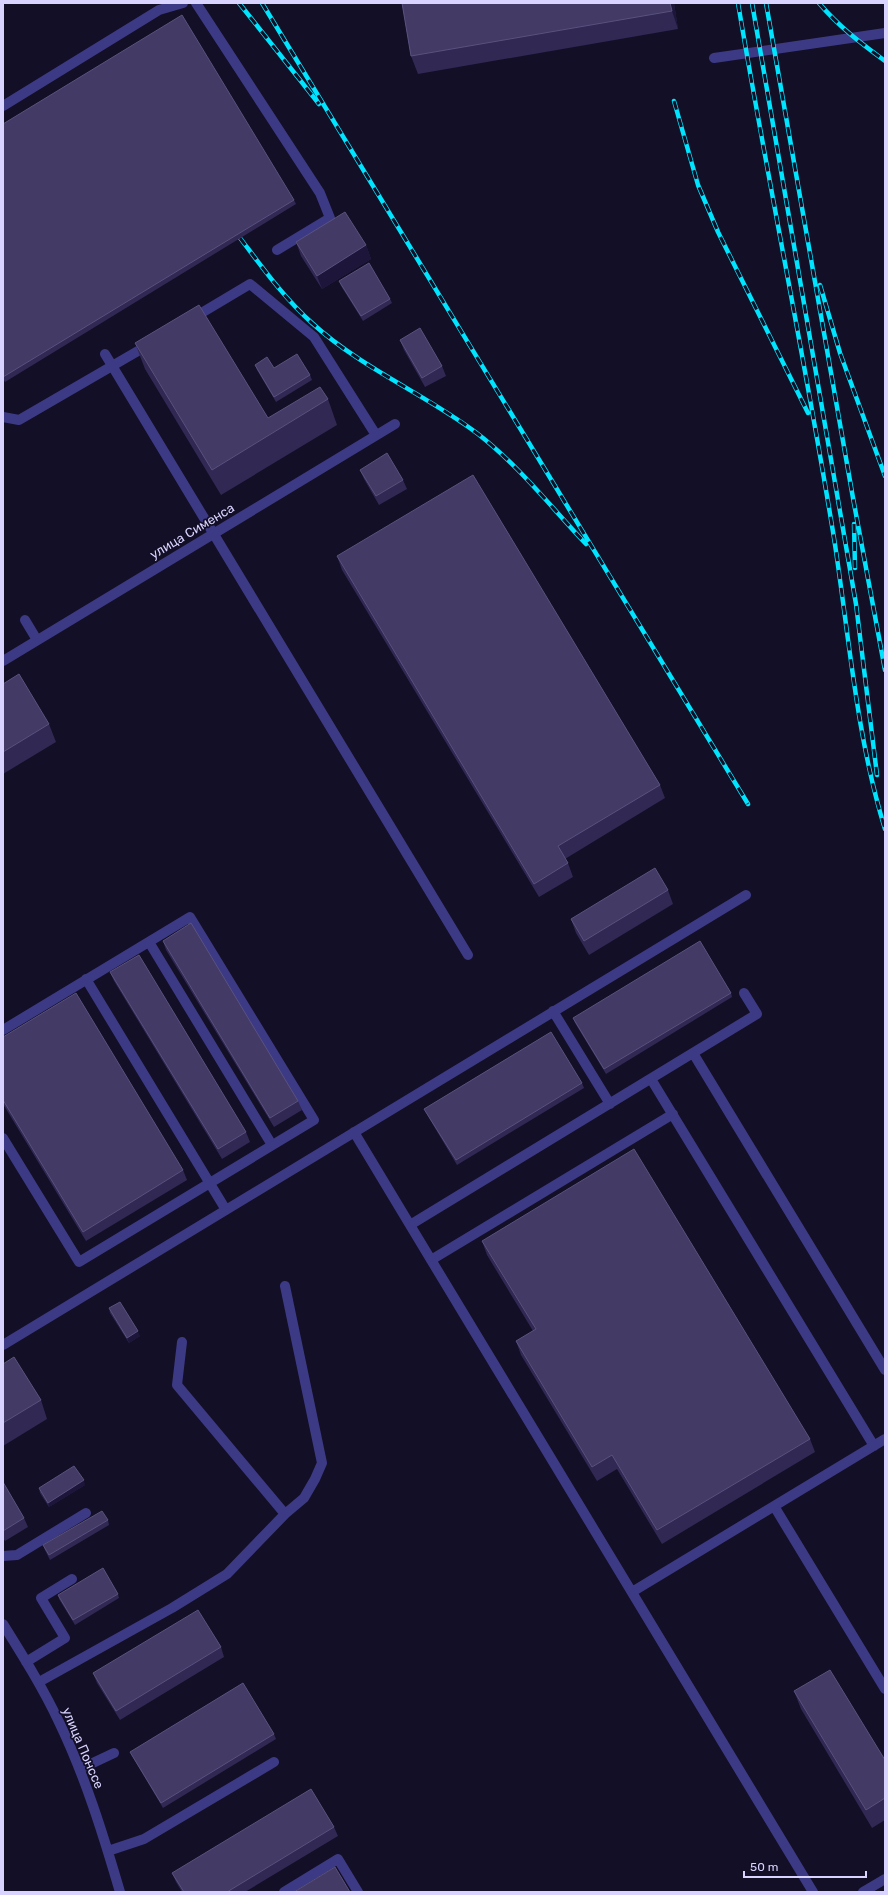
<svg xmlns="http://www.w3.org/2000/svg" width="888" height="1895" viewBox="0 0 888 1895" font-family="Rubik,sans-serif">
	<rect width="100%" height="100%" fill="#130f26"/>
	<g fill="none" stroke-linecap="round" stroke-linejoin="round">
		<path stroke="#3d3a85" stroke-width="10" d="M 196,3 L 320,193 L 330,218 L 277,250
			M 714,58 L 885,33
			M 3,106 L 159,10 L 183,3
			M 193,318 L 250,284 L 314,337 L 376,435
			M 105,354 L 468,955
			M 3,417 L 19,420 L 150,344
			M 25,620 L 37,640
			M 3,661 L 395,424
			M 149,942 L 272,1145
			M 86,979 L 226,1210
			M 553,1011 L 610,1104
			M 3,1030 L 190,917 L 314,1120 L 79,1262 L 3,1138
			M 693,1053 L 885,1370
			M 651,1079 L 874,1446
			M 354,1132 L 410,1225 L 757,1014 L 744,993
			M 410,1225 L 813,1892
			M 431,1260 L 673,1114
			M 182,1342 L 177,1385 L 285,1514
			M 3,1345 L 746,895
			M 774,1506 L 885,1689
			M 3,1556 L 17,1555 L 86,1513
			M 632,1592 L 885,1439
			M 3,1624 C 23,1656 43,1688 59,1722 C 85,1776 103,1834 120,1892
			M 26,1662 L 65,1638 L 41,1598 L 72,1579
			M 39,1682 L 172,1608 L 227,1574 L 285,1514 L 304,1498 L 315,1479 L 322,1463 L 285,1286
			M 80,1769 L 114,1753
			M 108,1851 L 144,1839 L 274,1762
			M 284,1892 L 338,1859 L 358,1892
			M 863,1892 L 885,1879"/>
		<defs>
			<path id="rail" d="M 239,3 L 319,104
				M 262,3 L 748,804
				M 738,3 C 768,182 805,359 834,538 C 849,635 856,735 885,829
				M 752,3 L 856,604 L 877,775
				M 766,3 L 853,498 L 885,670
				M 819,3 C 838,26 862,44 885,61
				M 674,101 L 698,185 L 718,232 L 808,413
				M 240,238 C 262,267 284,298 312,323 C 361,368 425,394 478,434 C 519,466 551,507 586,544
				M 820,285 L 840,353 L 885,476
				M 854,524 L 855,568"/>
		</defs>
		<use href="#rail" stroke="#00e5ff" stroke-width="4.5"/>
		<use href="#rail" stroke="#130f26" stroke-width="3" stroke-dasharray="9" stroke-linecap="butt"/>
	</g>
	<path fill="#312854" d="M 402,3 L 674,3 L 678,29 L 418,74 L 411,56 Z
		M 3,124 L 294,200 L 296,204 L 5,382 L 3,379 Z
		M 296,242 L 366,245 L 371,259 L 322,289 L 301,256 Z
		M 339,281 L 390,299 L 392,303 L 363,321 L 341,286 Z
		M 400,340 L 442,366 L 446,376 L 425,387 L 404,350 Z
		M 135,343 L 268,418 L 328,399 L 337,425 L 221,495 L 145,369 Z
		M 255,365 L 310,375 L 312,380 L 276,402 L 257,370 Z
		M 360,470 L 403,480 L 407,489 L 379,505 L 364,479 Z
		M 337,556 L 660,785 L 665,798 L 565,859 L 568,863 L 573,877 L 539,897 L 342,570 Z
		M 3,684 L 49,724 L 56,742 L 3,774 Z
		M 668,890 L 673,904 L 589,955 L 576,933 L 571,919 Z
		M 163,941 L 298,1101 L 302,1110 L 274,1127 L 166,950 Z
		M 110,972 L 246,1132 L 250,1142 L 222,1159 L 114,981 Z
		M 731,993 L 732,997 L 606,1074 L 575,1023 L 573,1018 Z
		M 3,1037 L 183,1170 L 187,1180 L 86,1241 L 3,1104 Z
		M 582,1083 L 584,1088 L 457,1165 L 426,1113 L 424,1109 Z
		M 482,1241 L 810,1439 L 815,1452 L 662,1544 L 617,1469 L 597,1481 L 521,1355 L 516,1341 L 533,1331 L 487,1255 Z
		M 109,1308 L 140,1336 L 129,1343 L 110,1313 Z
		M 3,1364 L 41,1400 L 47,1419 L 3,1446 Z
		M 3,1482 L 24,1518 L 28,1527 L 5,1541 L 3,1538 Z
		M 85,1485 L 49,1507 L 40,1493 L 39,1488 Z
		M 108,1520 L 109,1525 L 50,1560 L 45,1550 L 43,1545 Z
		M 118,1594 L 119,1598 L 75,1625 L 59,1599 L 58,1595 Z
		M 221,1647 L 224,1657 L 120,1720 L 97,1683 L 93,1673 Z
		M 794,1691 L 885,1760 L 885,1820 L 872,1828 L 801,1709 Z
		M 274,1734 L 276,1739 L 163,1808 L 132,1756 L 130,1752 Z
		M 334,1827 L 338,1836 L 245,1892 L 182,1892 L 176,1882 L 172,1873 Z"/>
	<path fill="#1d163a" d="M 670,3 L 674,3 L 678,29 L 672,11 Z
		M 366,245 L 371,259 L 322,289 L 317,276 Z
		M 138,1331 L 140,1336 L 129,1343 L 127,1338 Z
		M 84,1480 L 85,1485 L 49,1507 L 48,1503 Z"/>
	<path fill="#433a66" stroke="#5a527e" d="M 402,3 L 670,3 L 672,11 L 411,56 Z
		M 182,15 L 294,200 L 3,377 L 3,124 Z
		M 345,212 L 366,245 L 317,276 L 296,242 Z
		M 369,263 L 390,299 L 361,316 L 339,281 Z
		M 199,305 L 268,418 L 320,387 L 328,399 L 212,470 L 135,343 Z
		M 420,328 L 442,366 L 422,378 L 400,340 Z
		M 297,354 L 310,375 L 274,397 L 255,365 L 267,357 L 274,368 Z
		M 387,453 L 403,480 L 376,496 L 360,470 Z
		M 473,475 L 660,785 L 558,846 L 568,863 L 534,884 L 337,556 Z
		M 19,674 L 49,724 L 3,752 L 3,684 Z
		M 655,868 L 668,890 L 584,941 L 571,919 Z
		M 191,923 L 298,1101 L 270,1118 L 163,941 Z
		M 700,941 L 731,993 L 604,1069 L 573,1018 Z
		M 139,955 L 246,1132 L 218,1149 L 110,972 Z
		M 76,993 L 183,1170 L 83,1232 L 3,1100 L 3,1037 Z
		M 551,1032 L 582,1083 L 456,1160 L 424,1109 Z
		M 634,1149 L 810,1439 L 657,1530 L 612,1455 L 592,1467 L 516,1341 L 536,1329 L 482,1241 Z
		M 120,1302 L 138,1331 L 127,1338 L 109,1308 Z
		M 14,1357 L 41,1400 L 3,1423 L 3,1364 Z
		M 74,1466 L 84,1480 L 48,1503 L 39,1488 Z
		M 3,1482 L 24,1518 L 3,1531 Z
		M 102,1511 L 108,1520 L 49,1555 L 43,1545 Z
		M 103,1568 L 118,1594 L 73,1620 L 58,1595 Z
		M 198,1610 L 221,1647 L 116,1711 L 93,1673 Z
		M 830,1670 L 885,1760 L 885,1798 L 866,1810 L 794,1691 Z
		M 243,1683 L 274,1734 L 161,1803 L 130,1752 Z
		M 311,1789 L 334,1827 L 227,1892 L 184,1892 L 172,1873 Z
		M 335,1867 L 350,1892 L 294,1892 Z"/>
	<g text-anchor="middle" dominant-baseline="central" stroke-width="3.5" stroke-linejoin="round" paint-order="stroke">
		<g font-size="13" fill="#d9d4ff" stroke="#130f26">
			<text transform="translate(192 531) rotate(-31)">улица Сименса</text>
			<text transform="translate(83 1748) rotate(67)">улица Понссе</text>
		</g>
	</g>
	<rect width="888" height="1895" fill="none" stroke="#d9d4ff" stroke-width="8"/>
	<path d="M744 1871v6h122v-6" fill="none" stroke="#d9d4ff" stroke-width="2"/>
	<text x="750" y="1871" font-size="12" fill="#d9d4ff" stroke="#130f26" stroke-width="3" paint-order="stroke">50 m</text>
</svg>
